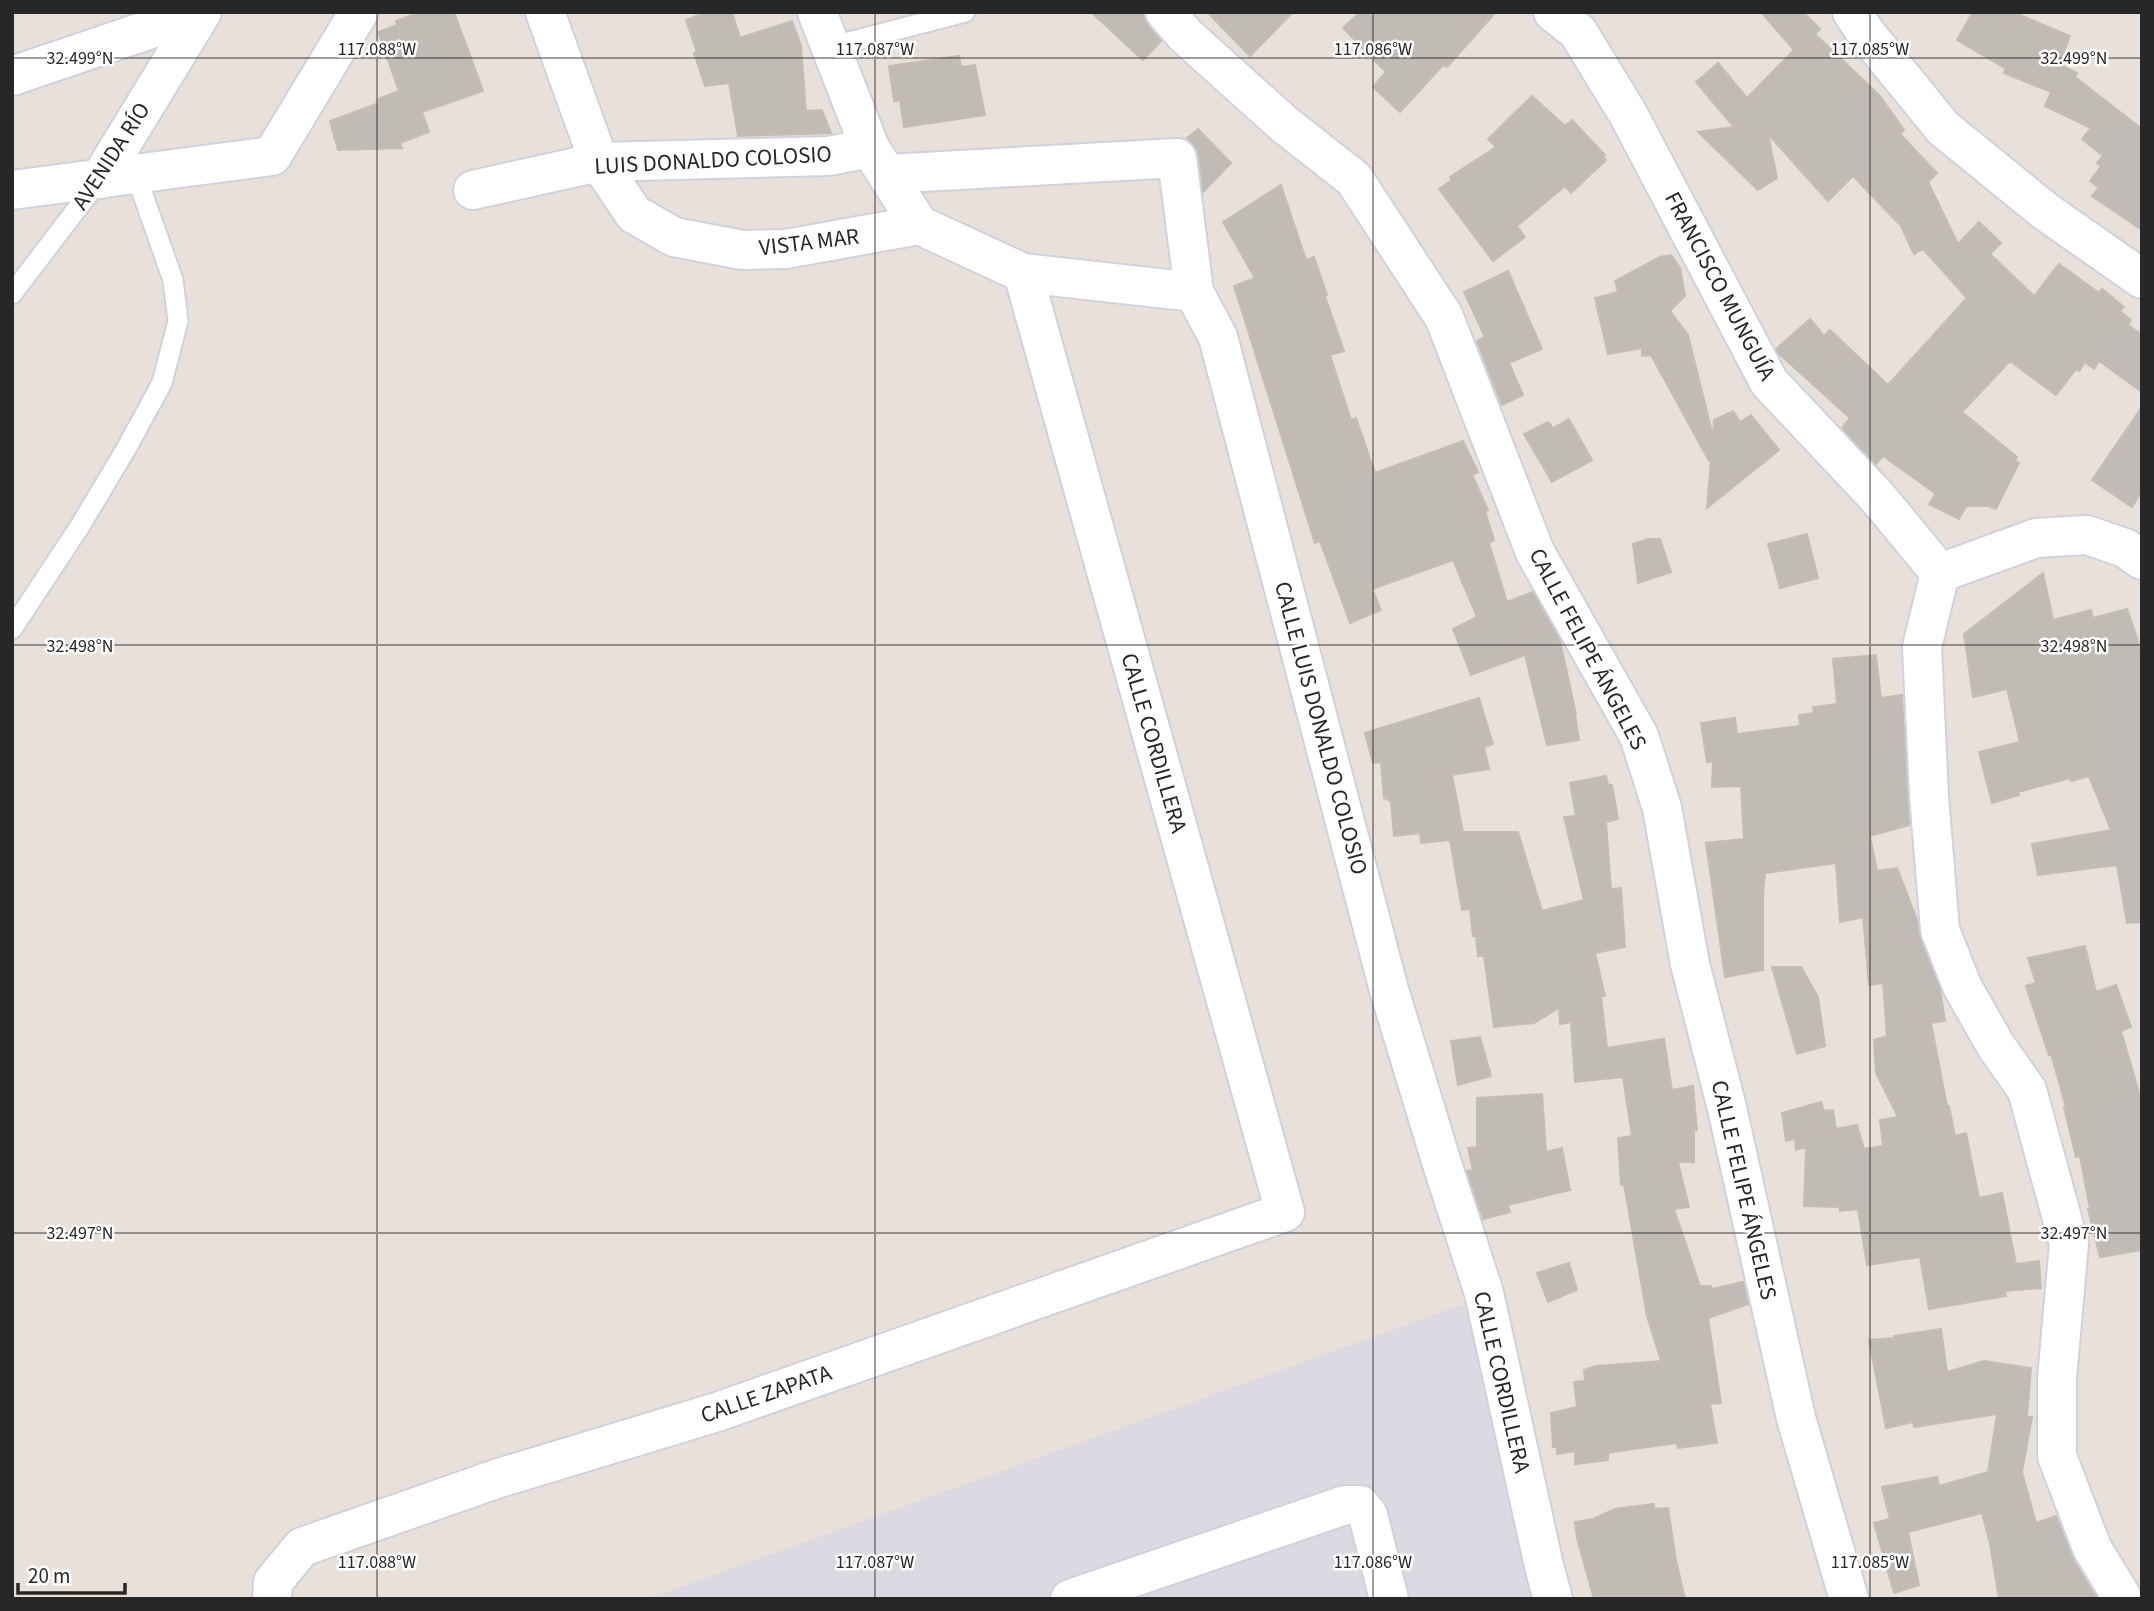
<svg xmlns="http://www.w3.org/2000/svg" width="2154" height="1611" viewBox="0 0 2154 1611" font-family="'Source Sans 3',sans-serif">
	<rect width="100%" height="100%" fill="#e9e1d9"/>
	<path fill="#dbd9e1" d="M 1467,1303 L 1545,1599 L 647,1599 Z"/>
	<path fill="#c1bbb6" stroke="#c3bdb3" stroke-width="2" d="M 421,12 L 454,12 L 483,91 L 422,112 L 429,132 L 400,143 L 402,148 L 338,150 L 330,121 L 379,103 L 378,99 L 399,91 L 378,32 L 397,25 L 396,21 Z
		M 706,12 L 732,12 L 740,38 L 792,21 L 801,46 L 806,111 L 822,110 L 831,133 L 738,136 L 729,83 L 705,86 L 694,53 L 697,52 L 686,20 Z
		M 1091,12 L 1144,12 L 1148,26 L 1161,41 L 1143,60 Z
		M 1207,12 L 1293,12 L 1250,56 Z
		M 1360,12 L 1496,12 L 1447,67 L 1443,65 L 1400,112 L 1373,87 L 1386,72 L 1343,28 Z
		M 1761,12 L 1803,12 L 1820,29 L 1815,34 L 1879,95 L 1904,130 L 1900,134 L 1937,173 L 1928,182 L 1958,244 L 1979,222 L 2001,243 L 1990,254 L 2034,296 L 2059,264 L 2099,293 L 2102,289 L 2124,307 L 2120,311 L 2131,320 L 2128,325 L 2142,335 L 2142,392 L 2099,361 L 2094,369 L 2085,362 L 2079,371 L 2076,369 L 2056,395 L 2010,361 L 1962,412 L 2017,457 L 2015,460 L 2019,463 L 1996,509 L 1988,506 L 1966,506 L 1959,519 L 1929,504 L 1936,494 L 1883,456 L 1876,464 L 1842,428 L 1850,418 L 1778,353 L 1776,349 L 1810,319 L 1824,336 L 1830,330 L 1888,385 L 1967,298 L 1923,249 L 1914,254 L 1901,226 L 1853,176 L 1828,201 L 1768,134 L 1777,178 L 1758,190 L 1698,132 L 1734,127 L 1696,82 L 1718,63 L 1747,98 L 1794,50 Z
		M 1973,12 L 2013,12 L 2070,36 L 2059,64 L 2077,73 L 2075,77 L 2142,129 L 2142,230 L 2092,196 L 2099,188 L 2090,181 L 2101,166 L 2097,163 L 2103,156 L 2082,139 L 2091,128 L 2045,106 L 2051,92 L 2004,73 L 2006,69 L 1957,40 Z
		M 959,56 L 961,67 L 975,65 L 985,115 L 904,127 L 900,100 L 894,101 L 889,66 Z
		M 1532,96 L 1565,126 L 1572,120 L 1605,155 L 1603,157 L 1606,160 L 1571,193 L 1565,186 L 1517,226 L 1525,237 L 1493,261 L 1439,189 L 1452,180 L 1450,177 L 1496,147 L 1488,139 Z
		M 1198,129 L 1231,163 L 1203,192 L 1199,155 L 1194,145 L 1187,138 Z
		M 1281,185 L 1306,260 L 1314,257 L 1327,295 L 1325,296 L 1344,351 L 1330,355 L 1351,420 L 1356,418 L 1375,473 L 1463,441 L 1478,472 L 1472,475 L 1488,510 L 1485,511 L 1494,540 L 1489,543 L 1507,602 L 1533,592 L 1560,641 L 1576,714 L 1575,715 L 1579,740 L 1547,745 L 1525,655 L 1471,675 L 1453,629 L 1477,617 L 1453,560 L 1372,589 L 1381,610 L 1350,623 L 1320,541 L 1315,543 L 1234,286 L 1255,278 L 1223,222 Z
		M 1671,255 L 1680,268 L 1685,296 L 1670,311 L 1688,335 L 1713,436 L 1714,420 L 1733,411 L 1740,422 L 1751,415 L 1779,450 L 1707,508 L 1711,460 L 1709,461 L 1651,355 L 1642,356 L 1642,348 L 1608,354 L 1595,298 L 1618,292 L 1615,281 L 1660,257 Z
		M 1508,271 L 1542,349 L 1509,363 L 1523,395 L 1502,405 L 1477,341 L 1485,337 L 1464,292 Z
		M 2142,407 L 2142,491 L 2132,507 L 2092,480 Z
		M 1569,419 L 1592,460 L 1552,482 L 1524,434 L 1548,422 L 1553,428 Z
		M 1807,534 L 1818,578 L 1780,588 L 1768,544 Z
		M 1648,539 L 1660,539 L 1671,572 L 1638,583 L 1633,544 Z
		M 2043,573 L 2053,620 L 2091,610 L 2093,618 L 2127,609 L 2138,641 L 2142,660 L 2142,922 L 2127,923 L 2117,865 L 2038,875 L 2032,844 L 2111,830 L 2089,776 L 2071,781 L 2070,778 L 2018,792 L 2019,795 L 1992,803 L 1979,752 L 2020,742 L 2007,689 L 1973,697 L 1964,634 Z
		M 1876,655 L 1881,698 L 1902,695 L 1909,825 L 1870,836 L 1877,871 L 1897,868 L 1917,920 L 1920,938 L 1940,989 L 1945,1021 L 1931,1023 L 1947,1106 L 1949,1106 L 1955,1136 L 1966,1133 L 1979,1198 L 2002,1193 L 2016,1264 L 2039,1261 L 2041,1288 L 2005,1291 L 2006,1296 L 1929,1309 L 1920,1257 L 1867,1265 L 1858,1209 L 1840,1211 L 1840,1207 L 1804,1206 L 1806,1147 L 1796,1150 L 1795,1139 L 1786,1141 L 1782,1113 L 1821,1102 L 1824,1111 L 1833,1110 L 1836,1129 L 1857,1125 L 1864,1149 L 1883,1146 L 1880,1120 L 1898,1117 L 1876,1073 L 1874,1040 L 1887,1036 L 1883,983 L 1869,985 L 1863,917 L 1840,922 L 1836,863 L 1765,873 L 1763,897 L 1763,970 L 1725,977 L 1706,843 L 1744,839 L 1741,786 L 1712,787 L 1713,761 L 1707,762 L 1701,723 L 1735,718 L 1737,734 L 1800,726 L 1799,715 L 1814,713 L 1813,707 L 1837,704 L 1833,659 Z
		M 1479,698 L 1493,744 L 1484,747 L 1489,769 L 1452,775 L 1463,832 L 1518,832 L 1542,911 L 1584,900 L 1564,817 L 1576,816 L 1570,783 L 1606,776 L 1608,785 L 1612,785 L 1618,819 L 1606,822 L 1611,889 L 1621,888 L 1625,947 L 1595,953 L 1605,996 L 1601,996 L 1607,1048 L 1664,1039 L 1672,1090 L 1693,1086 L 1697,1130 L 1694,1130 L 1694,1162 L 1678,1162 L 1689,1207 L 1674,1209 L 1700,1286 L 1711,1286 L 1712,1289 L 1743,1282 L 1748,1304 L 1708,1318 L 1721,1403 L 1710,1404 L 1717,1443 L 1678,1448 L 1677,1443 L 1633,1449 L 1608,1453 L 1608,1460 L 1575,1464 L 1575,1451 L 1557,1454 L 1557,1447 L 1553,1447 L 1551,1413 L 1577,1407 L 1574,1382 L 1585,1381 L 1584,1370 L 1596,1366 L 1661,1361 L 1647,1316 L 1624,1184 L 1621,1185 L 1618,1138 L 1632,1136 L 1623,1077 L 1575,1082 L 1571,1022 L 1560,1024 L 1559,1008 L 1534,1023 L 1494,1027 L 1484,956 L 1478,956 L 1476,936 L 1473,936 L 1470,909 L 1462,910 L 1450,840 L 1421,843 L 1420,833 L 1394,836 L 1391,801 L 1384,798 L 1381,762 L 1373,763 L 1365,733 Z
		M 2085,946 L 2096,992 L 2116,985 L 2131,1027 L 2121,1031 L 2142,1103 L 2142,1250 L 2100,1257 L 2088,1209 L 2090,1209 L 2080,1156 L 2076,1157 L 2064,1107 L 2066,1107 L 2051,1054 L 2049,1055 L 2026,986 L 2036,983 L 2028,958 Z
		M 1772,967 L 1801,967 L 1818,997 L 1825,1046 L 1797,1054 Z
		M 1480,1037 L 1491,1076 L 1458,1085 L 1451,1041 Z
		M 1542,1094 L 1546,1152 L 1562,1148 L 1570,1190 L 1508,1205 L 1510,1212 L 1483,1219 L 1467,1171 L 1473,1170 L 1468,1148 L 1477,1147 L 1477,1098 Z
		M 1569,1263 L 1577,1290 L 1548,1302 L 1537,1273 Z
		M 1941,1329 L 1947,1372 L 1984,1361 L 2031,1368 L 2027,1417 L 2032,1417 L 2022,1472 L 2036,1523 L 2056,1516 L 2073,1559 L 2097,1599 L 1999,1599 L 1990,1544 L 1982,1513 L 1908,1532 L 1919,1585 L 1894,1593 L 1874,1523 L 1890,1519 L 1882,1487 L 1937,1477 L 1939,1486 L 1988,1472 L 1997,1414 L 1914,1427 L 1913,1422 L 1886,1428 L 1869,1340 L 1894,1338 L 1894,1336 Z
		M 1654,1504 L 1654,1509 L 1668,1508 L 1676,1560 L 1685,1599 L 1594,1599 L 1577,1538 L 1575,1522 L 1593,1519 L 1615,1509 Z"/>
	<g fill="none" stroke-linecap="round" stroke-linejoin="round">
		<defs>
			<path id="lane" d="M 830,47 L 965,12
				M 12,294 L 99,180
				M 12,629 L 80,526 L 126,449 L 162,383 L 178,321 L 173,280 L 136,175"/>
			<path id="street" d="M 545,12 L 599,162 L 634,214 L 674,237 L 742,250 L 786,249 L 919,225
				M 817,12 L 870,148 L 919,225 L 1023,273 L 1194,292
				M 1165,12 L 1185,35 L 1284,124 L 1354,179 L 1444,317 L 1535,552 L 1639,736 L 1662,808 L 1690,964 L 1727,1108 L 1796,1418 L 1849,1599
				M 1553,12 L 1578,32 L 1628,114 L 1769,382 L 1879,499 L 1940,573
				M 1852,12 L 1865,32 L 1943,128 L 2045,211 L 2142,279
				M 12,76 L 201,12
				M 887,174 L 1177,158 L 1194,292 L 1218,337 L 1389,990 L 1443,1167 L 1484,1293 L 1544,1566 L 1553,1599
				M 100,179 L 202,12
				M 12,190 L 272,156 L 359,12
				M 473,190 L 599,162 L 829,156 L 870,148
				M 1940,573 L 1922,647 L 1929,796 L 1940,930 L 1962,986 L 1996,1046 L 2027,1090 L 2069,1244 L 2057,1378 L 2057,1456 L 2092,1548 L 2123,1599
				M 1940,573 L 2036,538 L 2087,535 L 2125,548 L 2142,560
				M 272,1599 L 273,1582 L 302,1547 L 499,1478 L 717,1412 L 1285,1212 L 1023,273
				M 1070,1599 L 1345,1505 L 1360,1505 L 1368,1515 L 1389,1599"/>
		</defs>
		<use href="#lane" stroke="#ced2df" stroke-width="23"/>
		<use href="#street" stroke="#ced2df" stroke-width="42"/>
		<use href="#lane" stroke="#fff" stroke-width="19"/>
		<use href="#street" stroke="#fff" stroke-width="38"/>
	</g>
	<path fill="none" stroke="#272727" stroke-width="2" stroke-opacity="0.45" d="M 377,12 L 377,1599M 875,12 L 875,1599M 1373,12 L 1373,1599M 1870,12 L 1870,1599M 12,58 L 2142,58M 12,645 L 2142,645M 12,1233 L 2142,1233"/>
	<g text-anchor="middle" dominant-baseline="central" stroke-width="5" stroke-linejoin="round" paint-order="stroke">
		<g font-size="23" fill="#272727" stroke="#fff">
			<text transform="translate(111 156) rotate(-57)">AVENIDA RÍO</text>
			<text transform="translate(713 160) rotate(-3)">LUIS DONALDO COLOSIO</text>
			<text transform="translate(809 242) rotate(-7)">VISTA MAR</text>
			<text transform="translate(1720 286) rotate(62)">FRANCISCO MUNGUÍA</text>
			<text transform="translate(1588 649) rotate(62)">CALLE FELIPE ÁNGELES</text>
			<text transform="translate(1321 728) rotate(75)">CALLE LUIS DONALDO COLOSIO</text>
			<text transform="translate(1154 743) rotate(74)">CALLE CORDILLERA</text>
			<text transform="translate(1744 1190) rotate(77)">CALLE FELIPE ÁNGELES</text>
			<text transform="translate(1502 1382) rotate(77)">CALLE CORDILLERA</text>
			<text transform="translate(766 1394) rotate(-19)">CALLE ZAPATA</text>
		</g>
	</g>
	<g font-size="18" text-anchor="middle" fill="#272727" stroke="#fff" stroke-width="5" stroke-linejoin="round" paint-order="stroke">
		<text x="377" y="55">117.088°W</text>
		<text x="875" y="55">117.087°W</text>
		<text x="1373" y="55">117.086°W</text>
		<text x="1870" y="55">117.085°W</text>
		<text x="80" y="64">32.499°N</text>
		<text x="2074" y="64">32.499°N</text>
		<text x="80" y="652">32.498°N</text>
		<text x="2074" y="652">32.498°N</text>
		<text x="80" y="1239">32.497°N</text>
		<text x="2074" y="1239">32.497°N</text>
		<text x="377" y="1568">117.088°W</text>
		<text x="875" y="1568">117.087°W</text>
		<text x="1373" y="1568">117.086°W</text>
		<text x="1870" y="1568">117.085°W</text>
	</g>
	<rect width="2154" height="1611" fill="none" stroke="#272727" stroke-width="28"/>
	<path d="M18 1583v10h107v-10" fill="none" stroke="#272727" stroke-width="3.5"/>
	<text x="28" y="1583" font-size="21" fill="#272727" stroke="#ffffff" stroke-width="5" paint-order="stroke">20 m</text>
</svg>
